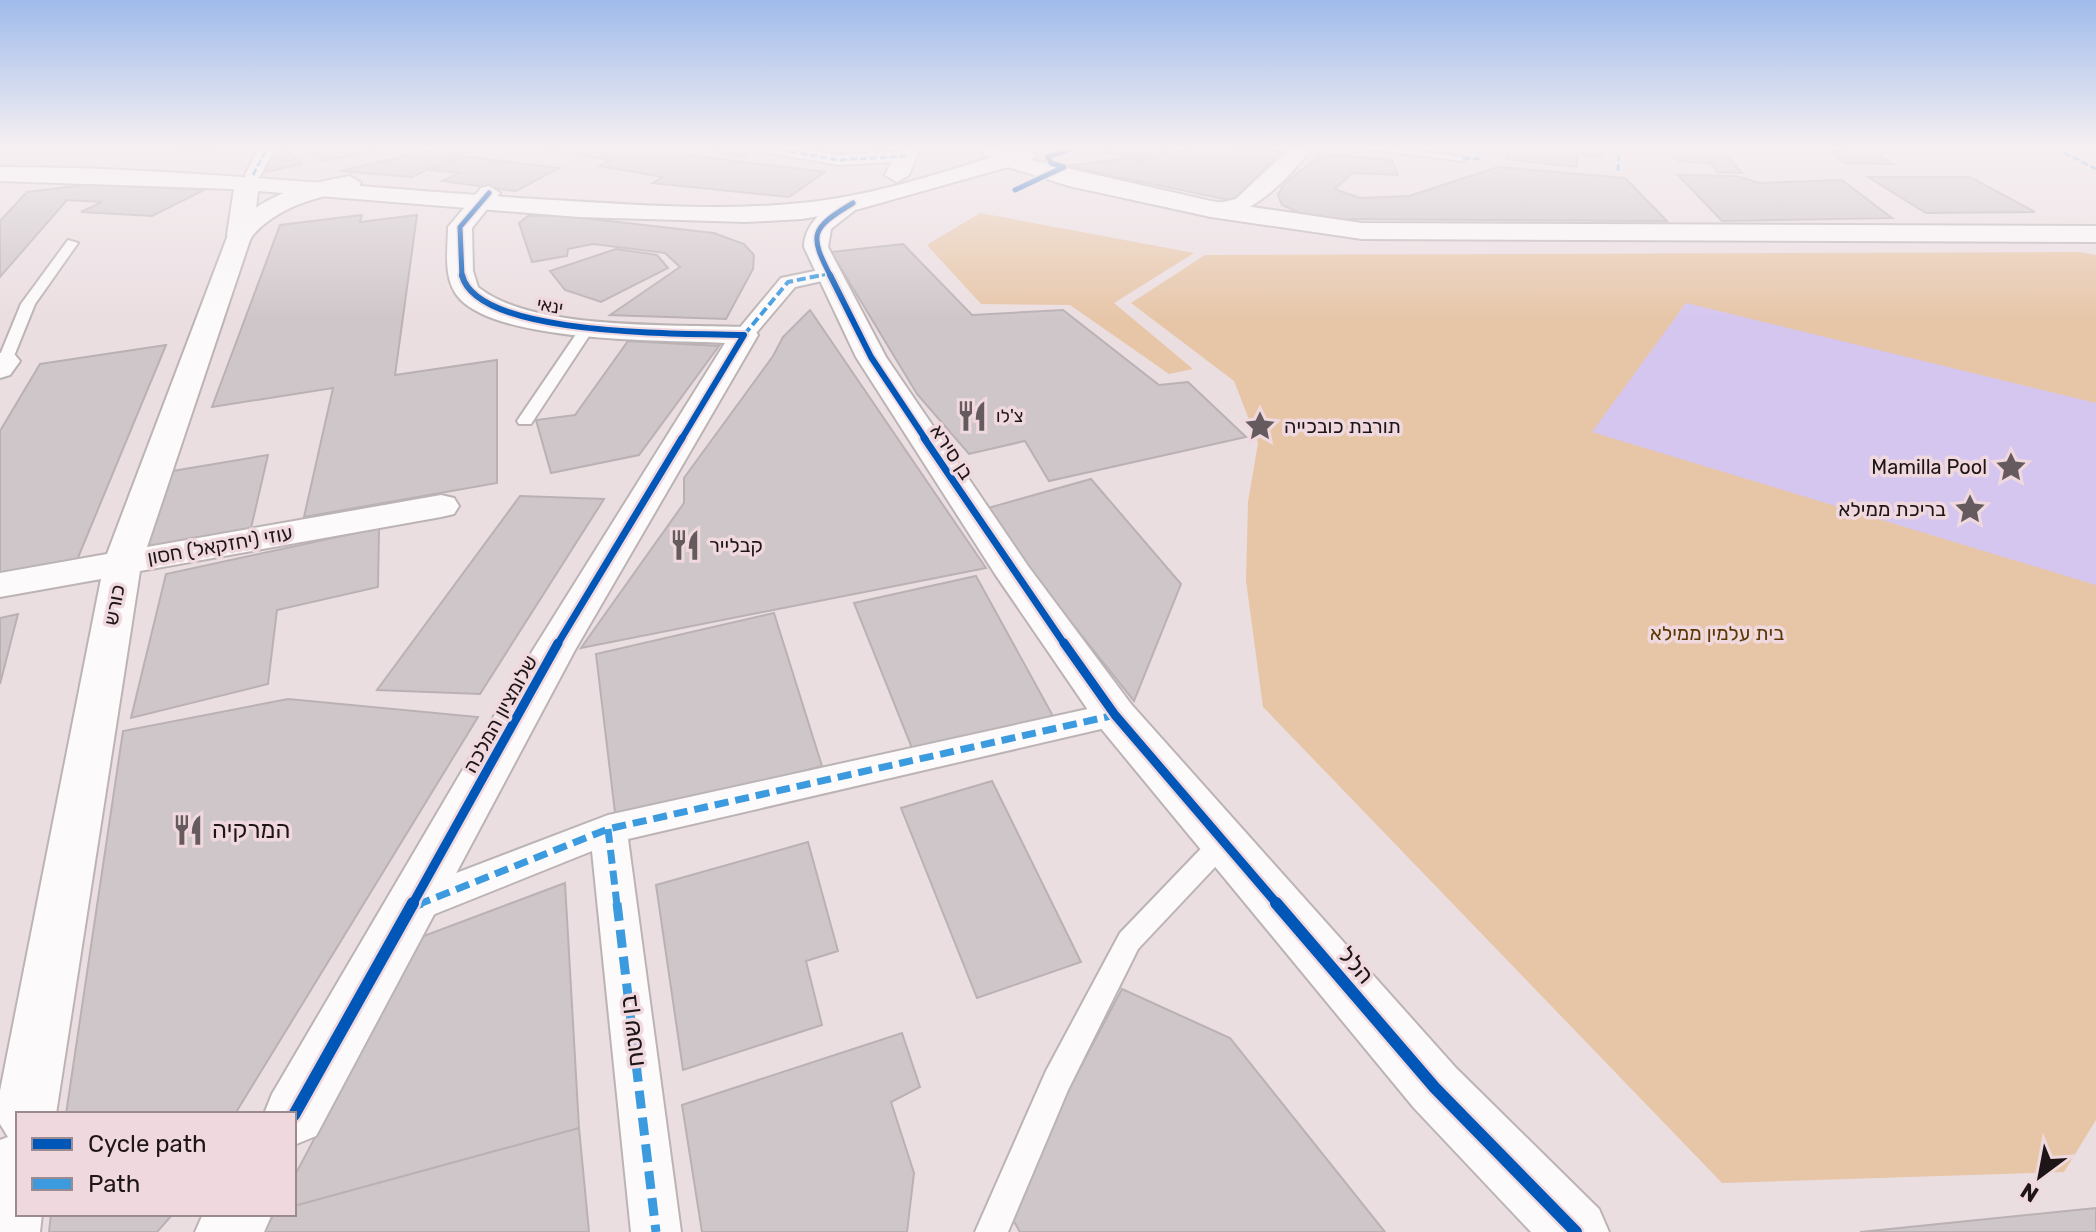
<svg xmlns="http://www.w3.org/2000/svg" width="2096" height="1232" viewBox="0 0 2096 1232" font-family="Rubik,Heebo,sans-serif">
	<rect width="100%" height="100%" fill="#ebdee1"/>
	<path fill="#e7c6a8" d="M 980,213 L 1194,253 L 1114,303 L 1193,369 L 1169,374 L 1070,305 L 981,304 L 927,245 Z
		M 2080,252 L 2096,255 L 2096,1120 L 2064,1172 L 1722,1183 L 1263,707 L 1246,581 L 1248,502 L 1258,443 L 1234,381 L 1131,303 L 1205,255 Z"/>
	<path fill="#d5c6f0" d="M 1686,303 L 2096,403 L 2096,585 L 1592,432 Z"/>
	<path fill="#cfc6ca" stroke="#bab1b5" stroke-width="2" d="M 124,148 L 235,148 L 204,151 Z
		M 284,148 L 302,164 L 266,172 L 265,165 L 274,151 Z
		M 304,148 L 388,148 L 325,161 Z
		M 440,148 L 471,148 L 412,177 L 340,171 Z
		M 533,148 L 679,148 L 670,153 L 825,172 L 789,197 L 653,183 L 663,177 L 599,166 L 611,160 Z
		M 706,148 L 738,148 L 746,155 L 735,157 Z
		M 788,148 L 885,148 L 863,158 Z
		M 1093,148 L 1174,148 L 1141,161 Z
		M 1207,148 L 1281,151 L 1233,201 L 1066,166 Z
		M 1508,148 L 1600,148 L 1600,157 L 1577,154 L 1577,167 L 1506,159 Z
		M 1668,148 L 1720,148 L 1742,173 L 1718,172 L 1710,163 L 1678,161 Z
		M 1838,148 L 1909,148 L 1916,153 L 1874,152 L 1893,164 L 1845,163 L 1827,150 L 1842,151 Z
		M 1322,154 L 1392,160 L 1398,175 L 1352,173 L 1335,189 L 1360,198 L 1409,196 L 1498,167 L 1625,178 L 1667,221 L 1328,219 L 1309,217 L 1282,205 L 1278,195 L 1284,184 Z
		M 462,156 L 559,168 L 516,191 L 442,181 L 459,173 L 432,170 Z
		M 1678,175 L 1736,176 L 1760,183 L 1842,180 L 1892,218 L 1722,221 Z
		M 1868,177 L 1970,177 L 2035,212 L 1926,213 Z
		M 92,184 L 204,190 L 152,216 L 81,212 L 102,202 L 67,200 L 0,277 L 0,221 L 27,192 Z
		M 362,215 L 360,222 L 417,215 L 395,375 L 497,360 L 497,483 L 304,517 L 333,388 L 212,407 L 280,225 Z
		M 557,215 L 714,233 L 744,244 L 754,255 L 753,269 L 726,319 L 610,315 L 680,267 L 665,253 L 593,244 L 568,249 L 567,256 L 532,262 L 519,223 L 528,216 Z
		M 903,244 L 972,315 L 1063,310 L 1159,385 L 1188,382 L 1246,437 L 1049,481 L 1025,441 L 969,454 L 917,394 L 831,252 Z
		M 616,249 L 657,255 L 668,268 L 601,302 L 565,290 L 550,271 Z
		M 810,310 L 986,568 L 581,648 L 684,503 L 684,478 L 773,356 L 783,337 Z
		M 628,341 L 719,346 L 639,455 L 551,473 L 536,420 L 575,415 Z
		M 166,345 L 77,560 L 0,574 L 0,431 L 40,364 Z
		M 268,455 L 251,528 L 147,548 L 173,471 Z
		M 1091,479 L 1181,584 L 1134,701 L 981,510 Z
		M 520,496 L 604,499 L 480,694 L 377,690 Z
		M 379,528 L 378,587 L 277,610 L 268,684 L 131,718 L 166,574 Z
		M 976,576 L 1053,716 L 914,753 L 854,603 Z
		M 774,613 L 822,766 L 616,821 L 596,654 Z
		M 18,614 L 0,684 L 0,618 Z
		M 288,699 L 478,717 L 235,1114 L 66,1114 L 123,731 Z
		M 992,781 L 1081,962 L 977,998 L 901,808 Z
		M 808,842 L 838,951 L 806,961 L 822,1025 L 683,1070 L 656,885 Z
		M 565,883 L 579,1128 L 294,1206 L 294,1177 L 421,937 Z
		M 1122,989 L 1230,1038 L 1385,1232 L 1020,1232 L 1006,1208 Z
		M 902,1033 L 920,1087 L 891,1102 L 914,1173 L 907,1232 L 702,1232 L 682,1105 Z
		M 579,1128 L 589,1232 L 264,1232 L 274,1214 L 294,1214 L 294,1206 Z
		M 2096,1208 L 2096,1232 L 1860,1232 Z
		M 51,1214 L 173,1214 L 157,1232 L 49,1232 Z"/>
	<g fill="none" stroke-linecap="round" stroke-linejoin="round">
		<defs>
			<path id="service" d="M 1362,148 L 1395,148 L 1468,158 L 1463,161 Z
				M 68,240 L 78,243 L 35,304 L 12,361 L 0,364 L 0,355 L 21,304 Z
				M 583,324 L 595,327 L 531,424 L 519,424 L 517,421 Z
				M 1224,831 L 1233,834 L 1236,841 L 1233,848 L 1138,949 L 1068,1090 L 1008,1232 L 975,1232 L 1046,1071 L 1120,933 L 1215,834 Z"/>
			<path id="pedestrian" d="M 259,148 L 275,148 L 259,178 L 247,178 L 245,175 Z
				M 763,148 L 796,148 L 839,155 L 908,151 L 916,156 L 908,161 L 839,165 L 771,153 Z
				M 829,268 L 836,270 L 839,274 L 836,278 L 795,287 L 751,339 L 737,339 L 733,335 L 737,331 L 781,278 Z
				M 1115,703 L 1127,707 L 1132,715 L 1127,723 L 628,839 L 681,1232 L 631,1232 L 592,851 L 410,924 L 396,920 L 390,908 L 396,896 L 608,815 Z"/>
			<path id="minor" d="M 1290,148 L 1312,148 C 1291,176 1245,225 1207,216 L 1203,211 L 1207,206 L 1236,199 Z
				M 350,176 L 361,183 L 358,188 C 317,198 280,204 251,237 L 147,547 L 441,495 L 454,498 L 459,506 L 454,514 L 441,517 L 140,571 L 56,1114 L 18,1114 L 18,1214 L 42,1214 L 40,1232 L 0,1232 L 0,1140 L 8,1137 L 0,1124 L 0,1091 L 101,579 L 0,597 L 0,573 L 107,554 L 228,235 C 256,195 305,184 350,176 Z
				M 489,186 L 500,193 L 472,228 L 473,271 L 478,287 C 532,331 674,324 744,327 L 754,329 L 758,335 L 575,650 L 316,1136 L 294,1145 L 294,1114 L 264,1114 L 272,1094 L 533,650 L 725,343 C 664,340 502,343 460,299 C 442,280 448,250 448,227 L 481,188 Z
				M 853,196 L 864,203 L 831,229 L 828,247 L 886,357 L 1028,566 L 1131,704 L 1456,1068 L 1599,1209 L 1609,1232 L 1531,1232 L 1414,1108 L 1099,726 L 995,574 L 856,357 L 804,247 C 804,222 830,202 853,196 Z
				M 5,352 L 15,355 L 20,361 L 10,375 L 0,378 L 0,353 Z
				M 203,1214 L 272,1214 L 264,1232 L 195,1232 Z"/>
			<path id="tertiary" d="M 898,148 L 920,148 L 909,175 L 897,182 L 885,175 Z
				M 976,148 L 1003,148 L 1011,152 L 1025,148 L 1036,155 L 1031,160 L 1211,201 L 1362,223 L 2096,226 L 2096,242 L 1362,239 L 1211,217 L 1069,186 L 1008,167 L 859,209 L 802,219 L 746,222 L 579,217 L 258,191 L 253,235 L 249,241 L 231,241 L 227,235 L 234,189 L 0,181 L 0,167 C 180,167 357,188 536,199 C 624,204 714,212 801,203 C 866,197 928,177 989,158 Z"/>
		</defs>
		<use href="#service" stroke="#bcb3b5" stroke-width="4"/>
		<use href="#pedestrian" stroke="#bcb3b5" stroke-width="4"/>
		<use href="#minor" stroke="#bcb3b5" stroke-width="4"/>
		<use href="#tertiary" stroke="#bcb3b5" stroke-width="4"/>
		<use href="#service" fill="#fcfafa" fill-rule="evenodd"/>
		<use href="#pedestrian" fill="#fcfafa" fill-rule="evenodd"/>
		<use href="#minor" fill="#fcfafa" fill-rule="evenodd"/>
		<use href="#tertiary" fill="#fcfafa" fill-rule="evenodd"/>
		<path stroke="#3c9adf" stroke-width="3" stroke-dasharray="7 3" stroke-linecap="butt" d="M 771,148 L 839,160 L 908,156
			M 2055,148 L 2096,169
			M 1463,158 L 1478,159 L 1480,148
			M 1618,171 L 1619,148
			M 253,175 L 267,148
			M 812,277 L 829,274"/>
		<path stroke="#3c9adf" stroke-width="4" stroke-dasharray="9 4" stroke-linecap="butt" d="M 744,335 L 788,282 L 822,275"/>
		<path stroke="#3c9adf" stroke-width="7" stroke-dasharray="14 7" stroke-linecap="butt" d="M 608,829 L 617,905
			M 417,905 L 608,829 L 1115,715"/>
		<path stroke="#3c9adf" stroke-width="9" stroke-dasharray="18 9" stroke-linecap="butt" d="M 617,903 L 656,1232
			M 411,907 L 422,903"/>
		<defs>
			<path id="cycleway-far4" d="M 1015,190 L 1064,167 L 1051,163 L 1048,157 L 1073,148
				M 462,277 L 460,227 L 489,193
				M 831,277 C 809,234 810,229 853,203"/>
			<path id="cycleway-far3" d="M 462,275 C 477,338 688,333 744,335 L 681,440
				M 830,275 L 871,357 L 926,440"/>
			<path id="cycleway-far2" d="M 924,438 L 1065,645
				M 557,645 L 682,438"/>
			<path id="cycleway-far1" d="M 1064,643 L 1115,715 L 1278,905
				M 412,905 L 558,643"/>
			<path id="cycleway" d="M 1276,903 L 1435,1088 L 1576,1232
				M 294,1115 L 413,903"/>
		</defs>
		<use href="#cycleway-far4" stroke="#f0d9de" stroke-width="8"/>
		<use href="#cycleway-far3" stroke="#f0d9de" stroke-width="10"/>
		<use href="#cycleway-far2" stroke="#f0d9de" stroke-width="12"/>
		<use href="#cycleway-far1" stroke="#f0d9de" stroke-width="14"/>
		<use href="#cycleway" stroke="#f0d9de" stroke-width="17"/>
		<use href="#cycleway-far4" stroke="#0057b8" stroke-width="5"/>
		<use href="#cycleway-far3" stroke="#0057b8" stroke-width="6"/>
		<use href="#cycleway-far2" stroke="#0057b8" stroke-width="7"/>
		<use href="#cycleway-far1" stroke="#0057b8" stroke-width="9"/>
		<use href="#cycleway" stroke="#0057b8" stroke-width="12"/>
	</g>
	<linearGradient id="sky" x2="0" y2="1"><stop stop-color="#a0bbeb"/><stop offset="0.46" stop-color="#f6f0f2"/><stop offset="1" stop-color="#f6f0f2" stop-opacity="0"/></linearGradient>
	<rect width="2096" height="320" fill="url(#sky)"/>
	<defs>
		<symbol id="restaurant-bare" viewBox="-9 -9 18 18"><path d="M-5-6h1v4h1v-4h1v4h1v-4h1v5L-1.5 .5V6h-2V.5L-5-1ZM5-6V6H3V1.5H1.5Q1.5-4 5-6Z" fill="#655b5e" stroke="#f0d9de" stroke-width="2.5" paint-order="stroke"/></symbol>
		<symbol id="sight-bare" viewBox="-9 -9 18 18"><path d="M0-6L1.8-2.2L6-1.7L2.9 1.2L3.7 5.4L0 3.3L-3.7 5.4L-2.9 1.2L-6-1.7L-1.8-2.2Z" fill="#655b5e" stroke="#f0d9de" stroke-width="2.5" paint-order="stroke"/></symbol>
	</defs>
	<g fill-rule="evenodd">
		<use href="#restaurant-bare" x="950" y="394" width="44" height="44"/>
		<use href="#sight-bare" x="1238" y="404" width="44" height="44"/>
		<use href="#sight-bare" x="1989" y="445" width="44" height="44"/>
		<use href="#sight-bare" x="1948" y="487" width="44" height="44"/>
		<use href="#restaurant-bare" x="663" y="523" width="44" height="44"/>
		<use href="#restaurant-bare" x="166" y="808" width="44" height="44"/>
	</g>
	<g text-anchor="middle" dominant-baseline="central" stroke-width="7" stroke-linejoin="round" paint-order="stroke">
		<g font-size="18" fill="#1d1517" stroke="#f0d9de">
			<text transform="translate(550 306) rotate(10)">ינאי</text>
		</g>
		<g font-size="18" fill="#1d1517" stroke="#f0d9de" text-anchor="start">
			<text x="996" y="416">צ'לו</text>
		</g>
		<g font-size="20" fill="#1d1517" stroke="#f0d9de" text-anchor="start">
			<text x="1284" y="426">תורבת כובכייה</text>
			<text x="1987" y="467" text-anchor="end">Mamilla Pool</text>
			<text x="1946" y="509" text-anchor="end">בריכת ממילא</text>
			<text x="709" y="545">קבלייר</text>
		</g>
		<g font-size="20" fill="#1d1517" stroke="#f0d9de">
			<text transform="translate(952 452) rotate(57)">בן סירא</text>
			<text transform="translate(220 545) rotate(-10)">עוזי (יחזקאל) חסון</text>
			<text transform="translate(114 605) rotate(-79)">כורש</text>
			<text transform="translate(500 714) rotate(-61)">שלומציון המלכה</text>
		</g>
		<g font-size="20" fill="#5b3701" stroke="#f0d9de">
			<text x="1717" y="633">בית עלמין ממילא</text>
		</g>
		<g font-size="24" fill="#1d1517" stroke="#f0d9de" text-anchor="start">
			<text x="212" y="830">המרקיה</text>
		</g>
		<g font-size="24" fill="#1d1517" stroke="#f0d9de">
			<text transform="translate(1356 965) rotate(49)">הלל</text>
			<text transform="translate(632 1031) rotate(-97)">בן שטח</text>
		</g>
	</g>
	<rect x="16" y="1112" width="280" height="104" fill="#f0d9de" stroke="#9c8b8e" stroke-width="2"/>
	<rect x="32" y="1138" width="40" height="12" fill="#0057b8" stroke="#9c8b8e" stroke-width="2"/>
	<text x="88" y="1152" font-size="24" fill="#1d1517">Cycle path</text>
	<rect x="32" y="1178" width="40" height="12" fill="#3c9adf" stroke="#9c8b8e" stroke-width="2"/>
	<text x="88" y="1192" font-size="24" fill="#1d1517">Path</text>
	<g transform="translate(2040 1176) rotate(212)" stroke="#f0d9de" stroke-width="6" paint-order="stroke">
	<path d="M0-6L14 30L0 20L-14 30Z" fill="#1d1517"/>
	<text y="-12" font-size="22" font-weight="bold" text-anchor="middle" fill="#1d1517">N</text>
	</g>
</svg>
